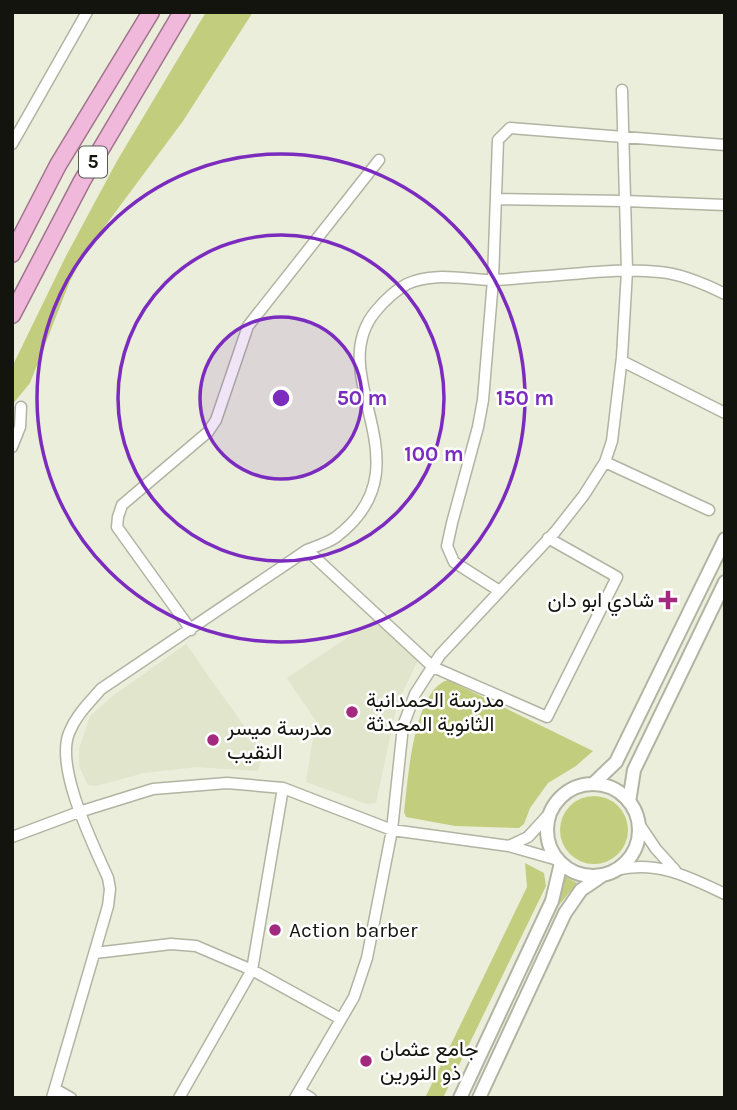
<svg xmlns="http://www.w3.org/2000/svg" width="737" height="1110" viewBox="0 0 737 1110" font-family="Karla,Vazirmatn,sans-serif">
	<rect width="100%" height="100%" fill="#eaeedb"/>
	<path fill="#e0e5cb" d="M 375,619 L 418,660 L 397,704 L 376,803 L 367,804 L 306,782 L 316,721 L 287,678 Z
		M 186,644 L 263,753 L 258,771 L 197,767 L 144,773 L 96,786 L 88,785 L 79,766 L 79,749 L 90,716 L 114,695 Z"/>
	<path fill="#c2cd7d" d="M 206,12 L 253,12 L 183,121 L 85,253 L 70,281 L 30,383 L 12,405 L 12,367 L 66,256 L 117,161 Z
		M 448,680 L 593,751 L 576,766 L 548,783 L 530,808 L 524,824 L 519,828 L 455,826 L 406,817 L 404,812 C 408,781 413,690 448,680 Z
		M560 830a34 34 0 1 1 68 0a34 34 0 1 1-68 0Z
		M 525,863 L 544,873 L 546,886 L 443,1098 L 425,1098 L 527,887 Z
		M 562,875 L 577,883 L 559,905 Z"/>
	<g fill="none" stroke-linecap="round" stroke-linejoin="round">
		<defs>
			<path id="minor" d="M 12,144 L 87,12
				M 496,199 L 625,201 L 725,205
				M 622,361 L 725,413
				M 12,447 L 20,427 L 21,407
				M 605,462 L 709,510
				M 307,550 L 433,667 L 547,717 L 617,577 L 548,538
				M 498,590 L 454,562 L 447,546 L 452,523 L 478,427 L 483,400 L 493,280 L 498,140 L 510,128 L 725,145
				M 191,630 L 117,527 L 118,517 L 122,505 L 208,432 L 216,420 L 248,326 L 379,160
				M 639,824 L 656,849 L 675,870
				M 12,837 L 79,812 L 153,789 L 227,783 L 283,788 L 392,830 L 509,846 L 558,860
				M 509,846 L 528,837 L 550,813
				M 616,870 C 657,860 689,877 725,894
				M 95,953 L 171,944 L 196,946 L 252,970 L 341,1019
				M 55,1089 L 71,1098
				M 299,1091 L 311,1098
				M 52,1098 L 108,906 L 110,889 L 108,878 C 93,844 55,768 69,733 C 76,715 89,703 101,689 L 307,550 C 316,546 328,543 336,537 C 431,465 322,378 375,312 C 384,301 394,291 407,284 C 432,272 463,279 490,280 C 504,280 519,278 533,277 C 574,275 619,267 660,272 C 682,274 705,284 725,294
				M 179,1098 L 252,970 L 283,788
				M 295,1098 L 354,997 L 367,958 L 392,830 L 403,726 L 415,694 L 440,655 L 555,532 L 584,495 L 605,462 L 612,441 L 622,357 L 627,271 L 622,90"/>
			<path id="tertiary" d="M 593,784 L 616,762 L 725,539
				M547 830a46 46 0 1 1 92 0a46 46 0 1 1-92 0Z
				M 629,802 L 634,770 L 725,582
				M 460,1098 L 552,901 L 561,863
				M 479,1098 L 565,913 L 581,890 L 603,875"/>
			<path id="trunk" d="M 12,254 L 58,165 L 151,12
				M 12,315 L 82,181 L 182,12"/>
		</defs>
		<use href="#minor" stroke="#b1b4a2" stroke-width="13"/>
		<use href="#tertiary" stroke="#b1b4a2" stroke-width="16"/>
		<use href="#trunk" stroke="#a0748c" stroke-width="19"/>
		<use href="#minor" stroke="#fff" stroke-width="10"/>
		<use href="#tertiary" stroke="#fff" stroke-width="12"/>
		<use href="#trunk" stroke="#f0b8da" stroke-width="16"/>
	</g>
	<circle cx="281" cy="398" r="81" fill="#7b2cbf" fill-opacity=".12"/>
	<g fill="none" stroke="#7b2cbf" stroke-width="3.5">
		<circle cx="281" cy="398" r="81"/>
		<circle cx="281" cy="398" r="163"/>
		<circle cx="281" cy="398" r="244"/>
	</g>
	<g fill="#a3297e" stroke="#fff" stroke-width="2.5">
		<path d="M664.5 589.5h7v7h7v7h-7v7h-7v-7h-7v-7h7z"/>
		<circle cx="352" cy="712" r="7"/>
		<circle cx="213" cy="740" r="7"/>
		<circle cx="275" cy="930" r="7"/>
		<circle cx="366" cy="1061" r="7"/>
	</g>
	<g text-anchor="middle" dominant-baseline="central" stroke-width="5" stroke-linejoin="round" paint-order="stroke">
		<rect fill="#fff" stroke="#5a5a56" stroke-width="2" x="79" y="146.5" width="28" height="31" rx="5"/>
		<g font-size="19" font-weight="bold" fill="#13140d">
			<text x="93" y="162">5</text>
		</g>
		<g font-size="21" fill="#13140d" stroke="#fff" text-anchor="start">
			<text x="654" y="600" text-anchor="end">شادي ابو دان</text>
			<text x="366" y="700">مدرسة الحمدانية<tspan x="366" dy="24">الثانوية المحدثة</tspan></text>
			<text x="227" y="728">مدرسة ميسر<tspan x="227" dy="24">النقيب</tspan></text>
			<text x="289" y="930">Action barber</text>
			<text x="380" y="1049">جامع عثمان<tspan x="380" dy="24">ذو النورين</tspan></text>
		</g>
	</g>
	<circle cx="281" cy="398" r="10" fill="#7b2cbf" stroke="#fff" stroke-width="3.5"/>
	<g font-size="21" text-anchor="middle" font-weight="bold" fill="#7b2cbf" stroke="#fff" stroke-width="5" stroke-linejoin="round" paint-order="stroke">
		<text x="362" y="405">50 m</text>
		<text x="525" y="405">150 m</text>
		<text x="434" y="461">100 m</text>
	</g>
	<rect width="737" height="1110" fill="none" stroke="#13140d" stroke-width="28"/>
</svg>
